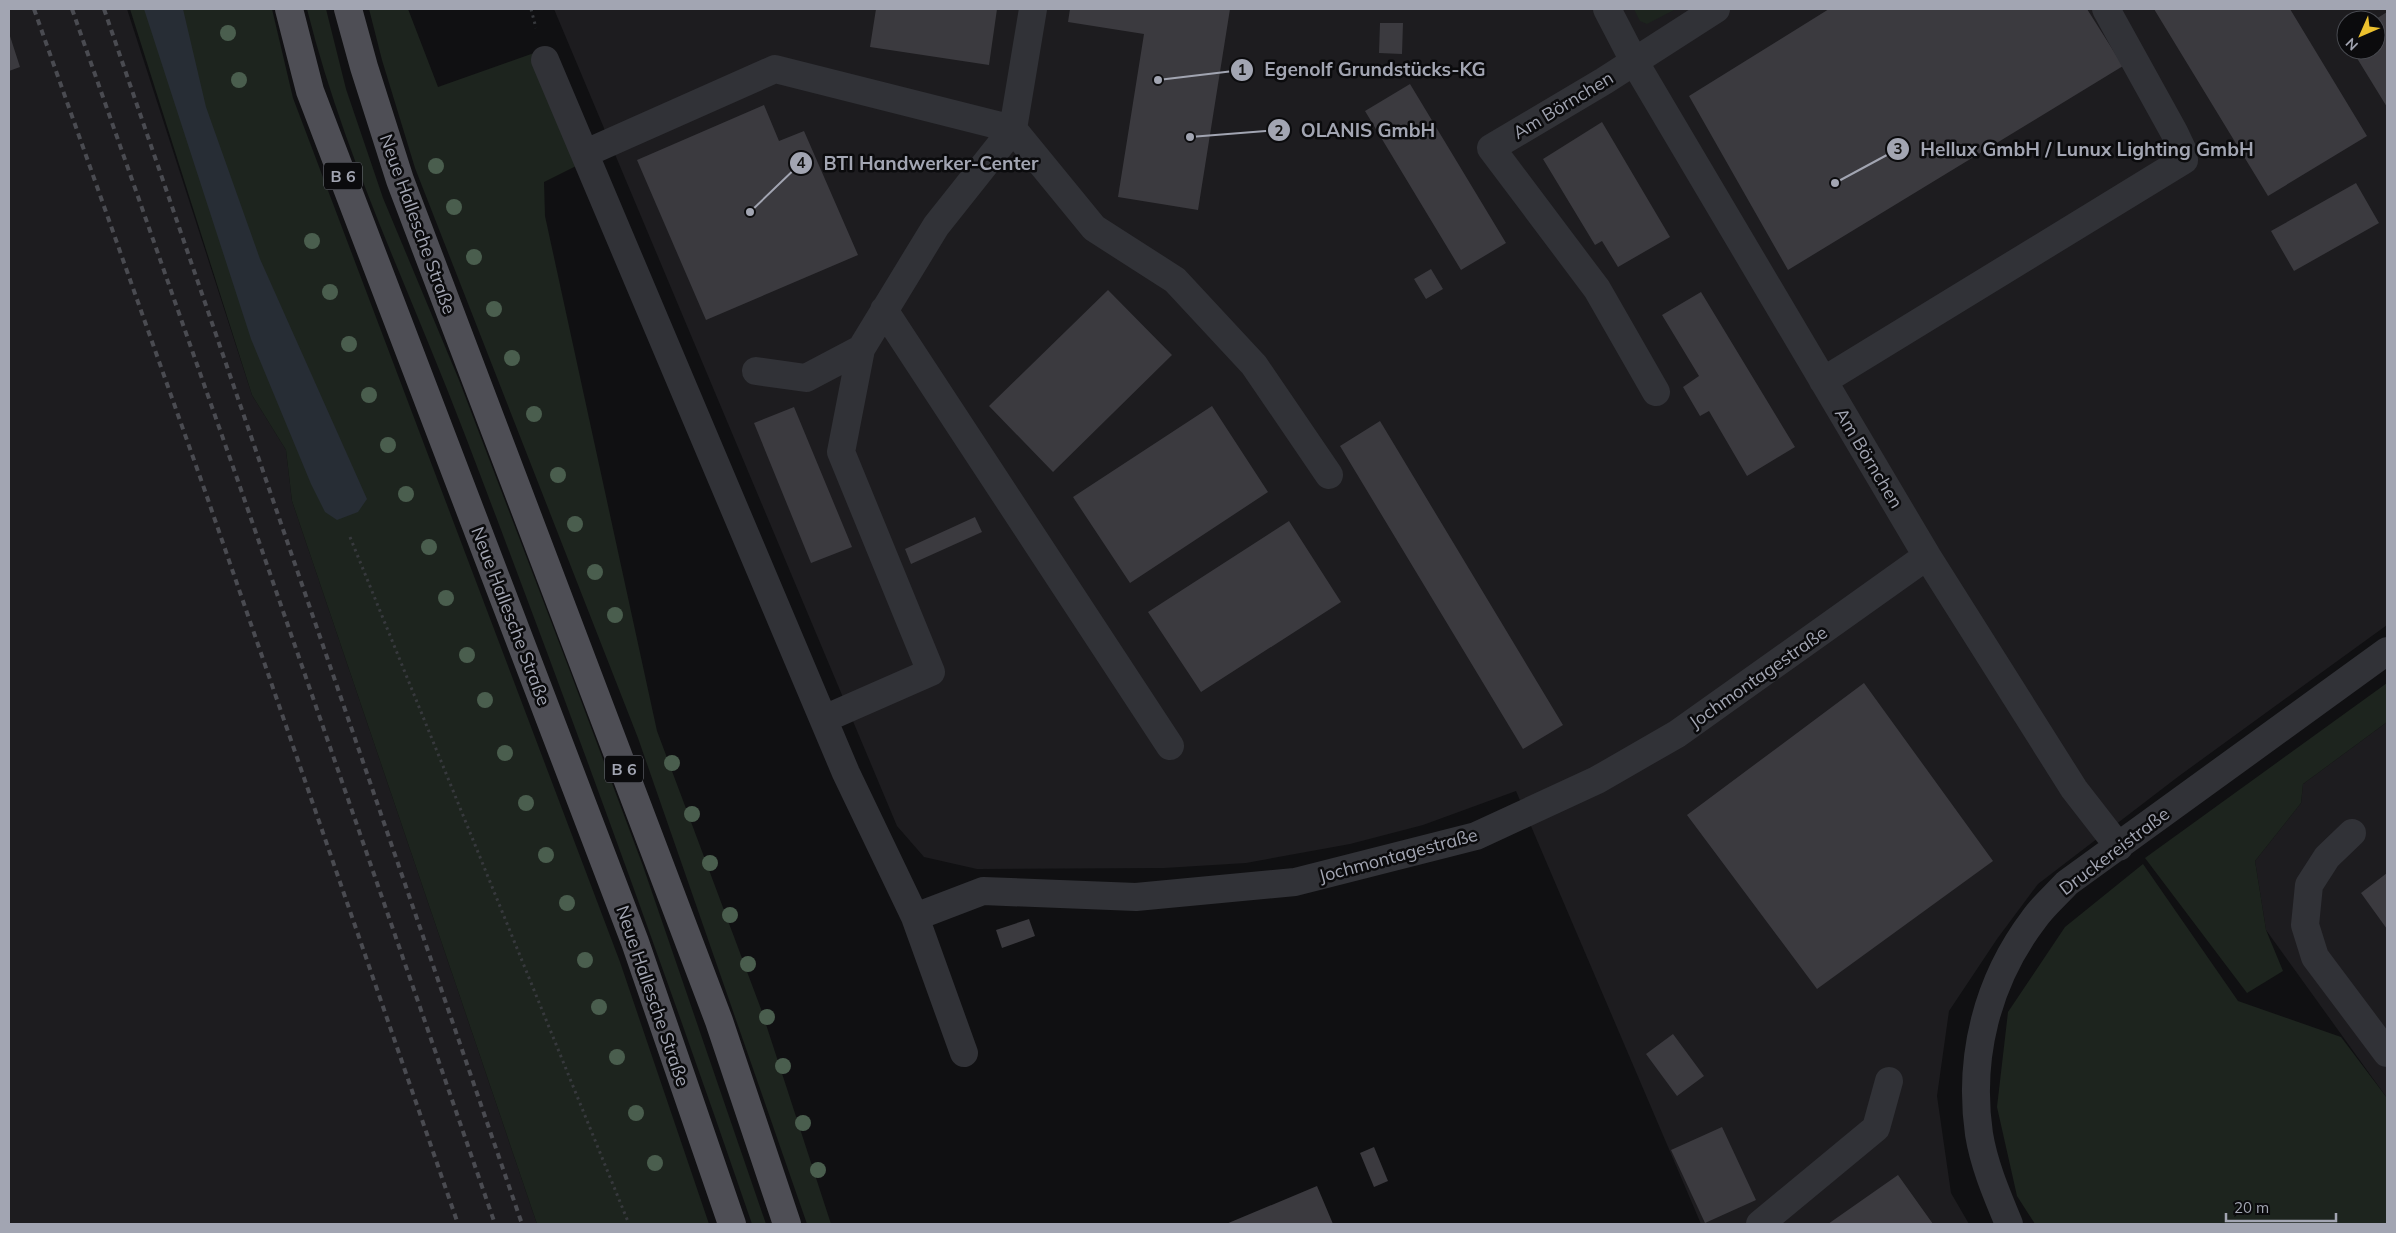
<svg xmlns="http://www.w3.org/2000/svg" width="2396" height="1233" viewBox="0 0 2396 1233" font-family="Mulish,sans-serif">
	<rect width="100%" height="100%" fill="#101012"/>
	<path fill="#1d1c1f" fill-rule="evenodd" d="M 9,9 L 127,9 L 252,395 L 286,450 L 292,501 L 537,1224 L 9,1224 Z
		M 554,9 L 2387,9 L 2387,625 L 2179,776 L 2038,884 L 1997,939 L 1949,1011 L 1937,1096 L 1951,1193 L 1969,1224 L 1701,1224 L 1516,791 L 1423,825 L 1350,844 L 1246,863 L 1164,868 L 977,869 L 924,857 L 897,826 ZM 2346,20 L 2376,20 L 2376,50 L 2346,50 Z
		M 2387,722 L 2387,1098 L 2266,930 L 2255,861 L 2301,803 L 2303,784 Z"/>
	<path fill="#1d241e" d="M 130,9 L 272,9 L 293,98 L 620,962 L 709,1224 L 537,1224 L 292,501 L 286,450 L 252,395 Z
		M 307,9 L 326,9 L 346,89 L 383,198 L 459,380 L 568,666 L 643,866 L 766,1224 L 752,1224 C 661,959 565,697 465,435 C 411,293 344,157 307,9 Z
		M 369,9 L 408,9 L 438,87 L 534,53 L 578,165 L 544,182 L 545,216 L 657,731 L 761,1009 L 831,1224 L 807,1224 L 638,738 L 415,168 L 382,60 Z
		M 1634,9 L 1676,9 L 1647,24 L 1640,21 Z
		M 2387,683 L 2387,722 L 2303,784 L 2301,803 L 2255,861 L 2266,930 L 2283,971 L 2247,993 L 2145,858 Z
		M 2143,864 L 2238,1001 L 2341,1037 L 2387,1098 L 2387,1224 L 2035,1224 L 2017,1196 L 1997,1107 L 2008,1012 L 2065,927 Z"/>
	<path fill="#272d35" d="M 144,9 L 183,9 L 206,107 L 260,259 L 367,499 L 358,512 L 337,520 L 325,512 L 311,484 L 251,339 Z"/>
	<path fill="#3b3a3f" d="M 876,9 L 997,9 L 989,65 L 870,47 Z
		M 1070,9 L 1230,9 L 1198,210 L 1118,197 L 1144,34 L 1068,22 Z
		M 1829,9 L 2087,9 L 2123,66 L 1788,270 L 1689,96 Z
		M 2154,9 L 2290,9 L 2367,136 L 2268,196 Z
		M 2387,12 L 2387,107 L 2352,50 L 2376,50 L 2376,19 Z
		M 1380,23 L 1403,23 L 1402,54 L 1379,53 Z
		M 9,33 L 20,67 L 9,71 Z
		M 1410,84 L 1506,243 L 1461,270 L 1365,111 Z
		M 764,105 L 779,141 L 804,131 L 858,255 L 706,320 L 637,160 Z
		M 1602,122 L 1670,237 L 1618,267 L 1602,241 L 1595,245 L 1543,159 Z
		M 2356,183 L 2379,223 L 2294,271 L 2271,231 Z
		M 1431,269 L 1443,289 L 1426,299 L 1414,279 Z
		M 1108,290 L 1172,355 L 1053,472 L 989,406 Z
		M 1701,292 L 1795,447 L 1747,476 L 1709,411 L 1700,416 L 1683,387 L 1699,376 L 1662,315 Z
		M 1212,406 L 1268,492 L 1130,583 L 1073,497 Z
		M 794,407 L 852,547 L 811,563 L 754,423 Z
		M 1380,421 L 1563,725 L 1523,749 L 1340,446 Z
		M 975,517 L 982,532 L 911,564 L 905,549 Z
		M 1289,521 L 1341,602 L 1201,692 L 1148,612 Z
		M 1864,683 L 1993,861 L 1817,989 L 1687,815 Z
		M 2387,873 L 2387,929 L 2361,893 Z
		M 1029,919 L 1035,936 L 1002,948 L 996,930 Z
		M 1673,1034 L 1704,1076 L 1677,1096 L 1646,1054 Z
		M 1722,1127 L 1756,1200 L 1705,1223 L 1671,1150 Z
		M 1374,1147 L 1388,1181 L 1374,1187 L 1360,1153 Z
		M 1898,1175 L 1933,1224 L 1828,1224 Z
		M 1317,1186 L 1333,1224 L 1226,1224 Z"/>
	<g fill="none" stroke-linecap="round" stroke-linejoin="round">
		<path stroke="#37393d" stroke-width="3" stroke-dasharray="2.5 4" stroke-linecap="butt" d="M 531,9 L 536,28
			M 350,537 L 629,1224"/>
		<path stroke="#313237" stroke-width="28" d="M 1607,9 L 1634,61 L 1927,556 L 2074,789 L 2119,847
			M 545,60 L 846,773 L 915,917 L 964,1053
			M 586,153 L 775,69 L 1013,129 L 1094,228 L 1175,280 L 1254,365 L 1329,475
			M 884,310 L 1170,746
			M 756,371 L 806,378 L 861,349 L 936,226 L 1013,129 L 1033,9
			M 1823,381 L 2184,160 L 2183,151 L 2174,132 L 2106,9
			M 1656,392 L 1597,289 L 1491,148 L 1604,81 L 1716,9
			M 824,719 L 931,672 L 841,452 L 861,349
			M 2352,833 L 2327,857 L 2309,885 L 2305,925 L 2315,957 L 2387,1053
			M 915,917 L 983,891 L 1136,897 L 1295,882 L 1476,836 L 1597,780 L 1677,734 L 1927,556
			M 1760,1224 L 1876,1128 L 1889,1081
			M 2009,1224 C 1997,1195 1984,1165 1979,1134 C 1968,1057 1987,981 2034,919 C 2043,906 2056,895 2067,883 L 2387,651"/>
		<path stroke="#4e4e55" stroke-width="28" d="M 289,9 L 310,91 L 635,942 L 732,1224
			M 348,9 L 364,67 L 400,180 L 719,1021 L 787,1224"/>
		<path stroke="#4a4b51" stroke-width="4" stroke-dasharray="6 5" stroke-linecap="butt" d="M 34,9 L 205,491 L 458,1224
			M 72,9 L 238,481 L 495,1224
			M 104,9 L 522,1224"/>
	</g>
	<g fill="#4a5e4e">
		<circle cx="228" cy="33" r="8"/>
		<circle cx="239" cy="80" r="8"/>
		<circle cx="436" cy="166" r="8"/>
		<circle cx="454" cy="207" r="8"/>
		<circle cx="312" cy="241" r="8"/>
		<circle cx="474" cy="257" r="8"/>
		<circle cx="330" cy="292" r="8"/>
		<circle cx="494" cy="309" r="8"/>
		<circle cx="349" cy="344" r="8"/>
		<circle cx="512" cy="358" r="8"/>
		<circle cx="369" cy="395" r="8"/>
		<circle cx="534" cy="414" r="8"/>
		<circle cx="388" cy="445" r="8"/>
		<circle cx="558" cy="475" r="8"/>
		<circle cx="406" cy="494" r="8"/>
		<circle cx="575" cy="524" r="8"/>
		<circle cx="429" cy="547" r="8"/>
		<circle cx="595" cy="572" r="8"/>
		<circle cx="446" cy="598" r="8"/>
		<circle cx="615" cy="615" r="8"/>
		<circle cx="467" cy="655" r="8"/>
		<circle cx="485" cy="700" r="8"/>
		<circle cx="505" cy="753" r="8"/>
		<circle cx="672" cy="763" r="8"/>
		<circle cx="526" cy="803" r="8"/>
		<circle cx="692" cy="814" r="8"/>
		<circle cx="546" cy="855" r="8"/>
		<circle cx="710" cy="863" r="8"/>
		<circle cx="567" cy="903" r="8"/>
		<circle cx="730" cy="915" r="8"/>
		<circle cx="585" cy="960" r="8"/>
		<circle cx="748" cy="964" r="8"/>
		<circle cx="599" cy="1007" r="8"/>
		<circle cx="767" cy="1017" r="8"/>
		<circle cx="617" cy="1057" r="8"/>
		<circle cx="783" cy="1066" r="8"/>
		<circle cx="636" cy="1113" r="8"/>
		<circle cx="803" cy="1123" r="8"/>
		<circle cx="655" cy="1163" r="8"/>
		<circle cx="818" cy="1170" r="8"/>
	</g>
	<g text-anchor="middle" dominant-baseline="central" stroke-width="5" stroke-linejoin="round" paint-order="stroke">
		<g fill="#0b0b0d" stroke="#757780" stroke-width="1">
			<rect x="324" y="162.5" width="38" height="27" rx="4"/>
			<rect x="605" y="755.5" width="38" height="27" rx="4"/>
		</g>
		<g font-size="16" font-weight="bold" fill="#a2a5b2">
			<text x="343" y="176">B 6</text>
			<text x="624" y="769">B 6</text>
		</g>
		<g font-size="18" fill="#a2a5b2" stroke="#0b0b0d">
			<text transform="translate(1563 105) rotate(-31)">Am Börnchen</text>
			<text transform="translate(418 224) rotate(70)">Neue Hallesche Straße</text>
			<text transform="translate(1869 458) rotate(59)">Am Börnchen</text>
			<text transform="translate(511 616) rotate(69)">Neue Hallesche Straße</text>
			<text transform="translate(1758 677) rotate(-35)">Jochmontagestraße</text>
			<text transform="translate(2114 851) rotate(-37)">Druckereistraße</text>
			<text transform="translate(1398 855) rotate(-15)">Jochmontagestraße</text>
			<text transform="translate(653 996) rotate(71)">Neue Hallesche Straße</text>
		</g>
	</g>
	<path fill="none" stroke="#a2a5b2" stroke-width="2" d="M1158 80L1242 70M1190 137L1279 130M1835 183L1898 149M750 212L801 163"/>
	<g fill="#a2a5b2" stroke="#0b0b0d" stroke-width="2">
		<circle cx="1158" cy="80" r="5"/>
		<circle cx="1190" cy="137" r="5"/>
		<circle cx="1835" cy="183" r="5"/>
		<circle cx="750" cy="212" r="5"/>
		<circle cx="1242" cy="70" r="12"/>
		<circle cx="1279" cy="130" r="12"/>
		<circle cx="1898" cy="149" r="12"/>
		<circle cx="801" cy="163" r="12"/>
	</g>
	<g font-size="15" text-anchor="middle" font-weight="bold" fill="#111">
		<text x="1242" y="75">1</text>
		<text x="1279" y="136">2</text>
		<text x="1898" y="154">3</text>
		<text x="801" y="168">4</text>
	</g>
	<g font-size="19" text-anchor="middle" font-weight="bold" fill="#a2a5b2" stroke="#0b0b0d" stroke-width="5" stroke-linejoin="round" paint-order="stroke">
		<text x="1375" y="76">Egenolf Grundstücks-KG</text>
		<text x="1368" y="137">OLANIS GmbH</text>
		<text x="2087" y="156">Hellux GmbH / Lunux Lighting GmbH</text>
		<text x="931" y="170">BTI Handwerker-Center</text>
	</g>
	<rect width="2396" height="1233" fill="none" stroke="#a2a5b2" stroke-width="20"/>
	<g transform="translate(2361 35) rotate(225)"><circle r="24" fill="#0b0b0d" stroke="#47494f"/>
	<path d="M0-4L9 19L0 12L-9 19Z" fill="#ecc12e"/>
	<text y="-8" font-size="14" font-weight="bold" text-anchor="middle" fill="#a2a5b2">N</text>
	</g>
	<path d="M2226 1213v8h110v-8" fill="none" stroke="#a2a5b2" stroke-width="2.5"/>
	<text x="2234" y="1213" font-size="15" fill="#a2a5b2" stroke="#0b0b0d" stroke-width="4" paint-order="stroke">20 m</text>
</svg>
